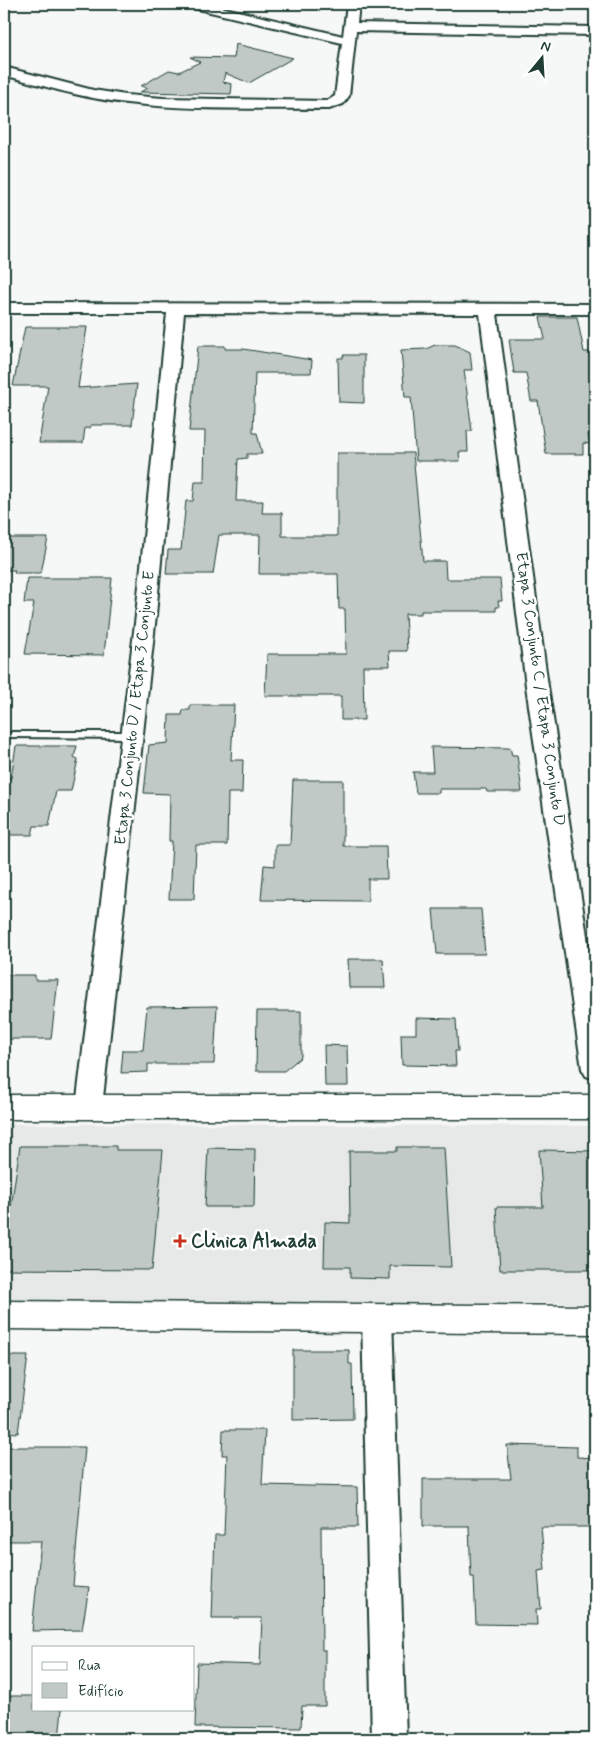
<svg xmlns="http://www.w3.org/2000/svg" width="599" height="1743" viewBox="0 0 599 1743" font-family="Mynerve,sans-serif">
	<rect width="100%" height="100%" fill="#f6f7f7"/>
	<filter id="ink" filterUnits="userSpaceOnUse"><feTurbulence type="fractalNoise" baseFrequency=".02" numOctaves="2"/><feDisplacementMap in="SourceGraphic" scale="10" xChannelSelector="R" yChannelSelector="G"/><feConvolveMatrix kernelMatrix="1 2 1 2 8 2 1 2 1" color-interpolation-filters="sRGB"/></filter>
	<g filter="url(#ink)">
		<path fill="#e6e9e8" d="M 4,1124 L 595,1126 L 595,1303 L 4,1302 Z"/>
		<path fill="#c0c9c6" stroke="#1f3d34" d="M 236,44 L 293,58 L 249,83 L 225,73 L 223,82 L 232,84 L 231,94 L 140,92 L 148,88 L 141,86 L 169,70 L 179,72 L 200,62 L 190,57 L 234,58 Z
			M 540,317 L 577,317 L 584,352 L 595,352 L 595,434 L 588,434 L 590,444 L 583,443 L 583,454 L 546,454 L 538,401 L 531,401 L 526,373 L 514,373 L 509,339 L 545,339 Z
			M 25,327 L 87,327 L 78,388 L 137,384 L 132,425 L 91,425 L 90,428 L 85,428 L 83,443 L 39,443 L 48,386 L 13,386 Z
			M 435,345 L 455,345 L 470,352 L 472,370 L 464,370 L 472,431 L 467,431 L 468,452 L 459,452 L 460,461 L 416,461 L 411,397 L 405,397 L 401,350 L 426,349 Z
			M 198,346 L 225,346 L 225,349 L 243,349 L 312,360 L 311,373 L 255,373 L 253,433 L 257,433 L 262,454 L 247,454 L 247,458 L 238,459 L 236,501 L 263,501 L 262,513 L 282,513 L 282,536 L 337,536 L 337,453 L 413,453 L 423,561 L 445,561 L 446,579 L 500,579 L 502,601 L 498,601 L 499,607 L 496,607 L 496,611 L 421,611 L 421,614 L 405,614 L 407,651 L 389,651 L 390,666 L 363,666 L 364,720 L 341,720 L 341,696 L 265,696 L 267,654 L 346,654 L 345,609 L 339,609 L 338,574 L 259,574 L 260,535 L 219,535 L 213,574 L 166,574 L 168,550 L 181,550 L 186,501 L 193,501 L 195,482 L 204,482 L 205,431 L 189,431 Z
			M 343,355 L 364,355 L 364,403 L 339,402 L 338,358 L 343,358 Z
			M 4,538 L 48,538 L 41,573 L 14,573 L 15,570 L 4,570 Z
			M 27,578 L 112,578 L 104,655 L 25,654 L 34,603 L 24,603 Z
			M 190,705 L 234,705 L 231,760 L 243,760 L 242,793 L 228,793 L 227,845 L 196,845 L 194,899 L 169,899 L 172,841 L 169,841 L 170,794 L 144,793 L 149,745 L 168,743 L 169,715 L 182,715 L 183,710 L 190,710 Z
			M 16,746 L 77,746 L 74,757 L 78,759 L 71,791 L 56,791 L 49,826 L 34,826 L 32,835 L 4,835 L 4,778 L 11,778 Z
			M 431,747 L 510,748 L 512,755 L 517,755 L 522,792 L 487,792 L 486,789 L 439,789 L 439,793 L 416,793 L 413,772 L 433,772 Z
			M 293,780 L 343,780 L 343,846 L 386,846 L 387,879 L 368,879 L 368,901 L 261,900 L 264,865 L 275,866 L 275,845 L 290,845 Z
			M 433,909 L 481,909 L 485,954 L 437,954 Z
			M 348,959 L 383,959 L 385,988 L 349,988 Z
			M 4,975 L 35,975 L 35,980 L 58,980 L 51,1039 L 4,1039 Z
			M 217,1006 L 214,1064 L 148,1064 L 148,1072 L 121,1073 L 123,1050 L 143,1050 L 147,1007 Z
			M 257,1011 L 301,1011 L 301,1057 L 284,1071 L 256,1071 Z
			M 416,1018 L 456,1019 L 458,1051 L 455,1051 L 456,1066 L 402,1065 L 401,1034 L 416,1034 Z
			M 324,1045 L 347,1046 L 348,1086 L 325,1086 Z
			M 20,1146 L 116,1146 L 116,1150 L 163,1150 L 152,1270 L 4,1269 L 4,1207 L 11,1207 Z
			M 397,1147 L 444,1147 L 451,1267 L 390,1266 L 390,1279 L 350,1278 L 350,1267 L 324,1267 L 325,1222 L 350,1223 L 349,1151 L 397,1151 Z
			M 208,1148 L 255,1149 L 254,1207 L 205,1207 Z
			M 539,1150 L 595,1151 L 595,1270 L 500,1270 L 496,1207 L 543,1207 Z
			M 293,1350 L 349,1350 L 349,1364 L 352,1364 L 353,1419 L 293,1420 Z
			M 4,1356 L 28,1356 L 18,1433 L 4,1432 Z
			M 223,1430 L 265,1430 L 262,1485 L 357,1487 L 358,1527 L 321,1527 L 322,1650 L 325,1650 L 325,1706 L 302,1706 L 301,1728 L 195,1727 L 197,1663 L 260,1665 L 262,1618 L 212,1618 L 215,1535 L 224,1535 L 227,1455 L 222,1455 Z
			M 507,1445 L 577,1447 L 577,1457 L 595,1458 L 595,1527 L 541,1527 L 545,1570 L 538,1571 L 541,1609 L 536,1609 L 537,1625 L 476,1624 L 474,1577 L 471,1577 L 469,1526 L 423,1526 L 423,1479 L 511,1479 Z
			M 4,1447 L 85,1447 L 73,1586 L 89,1587 L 82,1630 L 32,1631 L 41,1541 L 4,1541 Z
			M 4,1696 L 34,1696 L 34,1709 L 62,1709 L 59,1739 L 4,1739 Z"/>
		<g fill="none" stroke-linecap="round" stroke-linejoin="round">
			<defs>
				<path id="service" d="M 12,732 L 132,732 L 137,735 L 132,738 L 8,737 L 7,735 Z"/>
				<path id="minor" d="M 187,4 L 208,4 L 343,36 L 347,4 L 359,4 L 357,23 L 595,27 L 595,35 L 356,31 L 349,96 L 343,104 L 329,109 C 262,108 193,111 127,103 C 85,99 44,86 4,75 L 4,67 L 93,90 L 126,95 L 163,98 L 327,101 L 335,96 L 342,43 L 189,7 Z
					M 4,303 L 595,304 L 595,314 L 497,314 L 548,686 L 595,987 L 595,1079 L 586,1076 L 582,1069 L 526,686 L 480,314 L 184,313 L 156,615 L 102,1107 L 98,1114 L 89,1117 L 80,1114 L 76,1107 L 136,615 L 167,313 L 4,313 Z
					M 377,1305 L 387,1308 L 392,1317 L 406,1739 L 372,1739 L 362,1317 L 367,1308 Z"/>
				<path id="tertiary" d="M 4,1095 L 595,1095 L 595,1119 L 4,1119 Z
					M 4,1301 L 595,1306 L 595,1334 L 4,1329 Z"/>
			</defs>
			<use href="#service" stroke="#1f3d34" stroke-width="4"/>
			<use href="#minor" stroke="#1f3d34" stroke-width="4"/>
			<use href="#tertiary" stroke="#1f3d34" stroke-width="3"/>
			<use href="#service" fill="#fff" fill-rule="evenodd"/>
			<use href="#minor" fill="#fff" fill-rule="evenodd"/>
			<use href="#tertiary" fill="#fff" fill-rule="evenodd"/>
		</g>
	</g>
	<path fill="#c8321e" stroke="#fff" stroke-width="2" d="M177.5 1233.5h5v5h5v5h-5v5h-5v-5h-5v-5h5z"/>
	<g text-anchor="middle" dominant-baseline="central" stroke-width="5" stroke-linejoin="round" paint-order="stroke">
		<g font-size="16" fill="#1f3d34" stroke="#fff">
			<text transform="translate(540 689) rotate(82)">Etapa 3 Conjunto C / Etapa 3 Conjunto D</text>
			<text transform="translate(135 708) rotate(-84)">Etapa 3 Conjunto D / Etapa 3 Conjunto E</text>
		</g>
		<g font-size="19" font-weight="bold" fill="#1f3d34" stroke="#fff" text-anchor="start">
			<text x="191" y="1241">Clinica Almada</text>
		</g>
	</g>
	<rect width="599" height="1743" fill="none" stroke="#fff" stroke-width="20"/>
	<rect x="10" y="10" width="579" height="1723" fill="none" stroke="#1f3d34" stroke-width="2" filter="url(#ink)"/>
	<rect x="32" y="1646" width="162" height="65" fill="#ffffff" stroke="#a5b1ae"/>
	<rect x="42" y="1662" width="25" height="8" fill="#ffffff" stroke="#a5b1ae"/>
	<text x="78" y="1670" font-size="15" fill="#1f3d34">Rua</text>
	<rect x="42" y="1683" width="25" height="15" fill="#c0c9c6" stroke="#a5b1ae"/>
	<text x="78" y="1696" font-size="15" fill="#1f3d34">Edifício</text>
	<g transform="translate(542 58) rotate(18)" stroke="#ffffff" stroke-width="4" paint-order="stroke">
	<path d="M0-4L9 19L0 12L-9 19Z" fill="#1f3d34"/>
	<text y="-8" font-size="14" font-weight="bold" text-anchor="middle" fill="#1f3d34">N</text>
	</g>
</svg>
